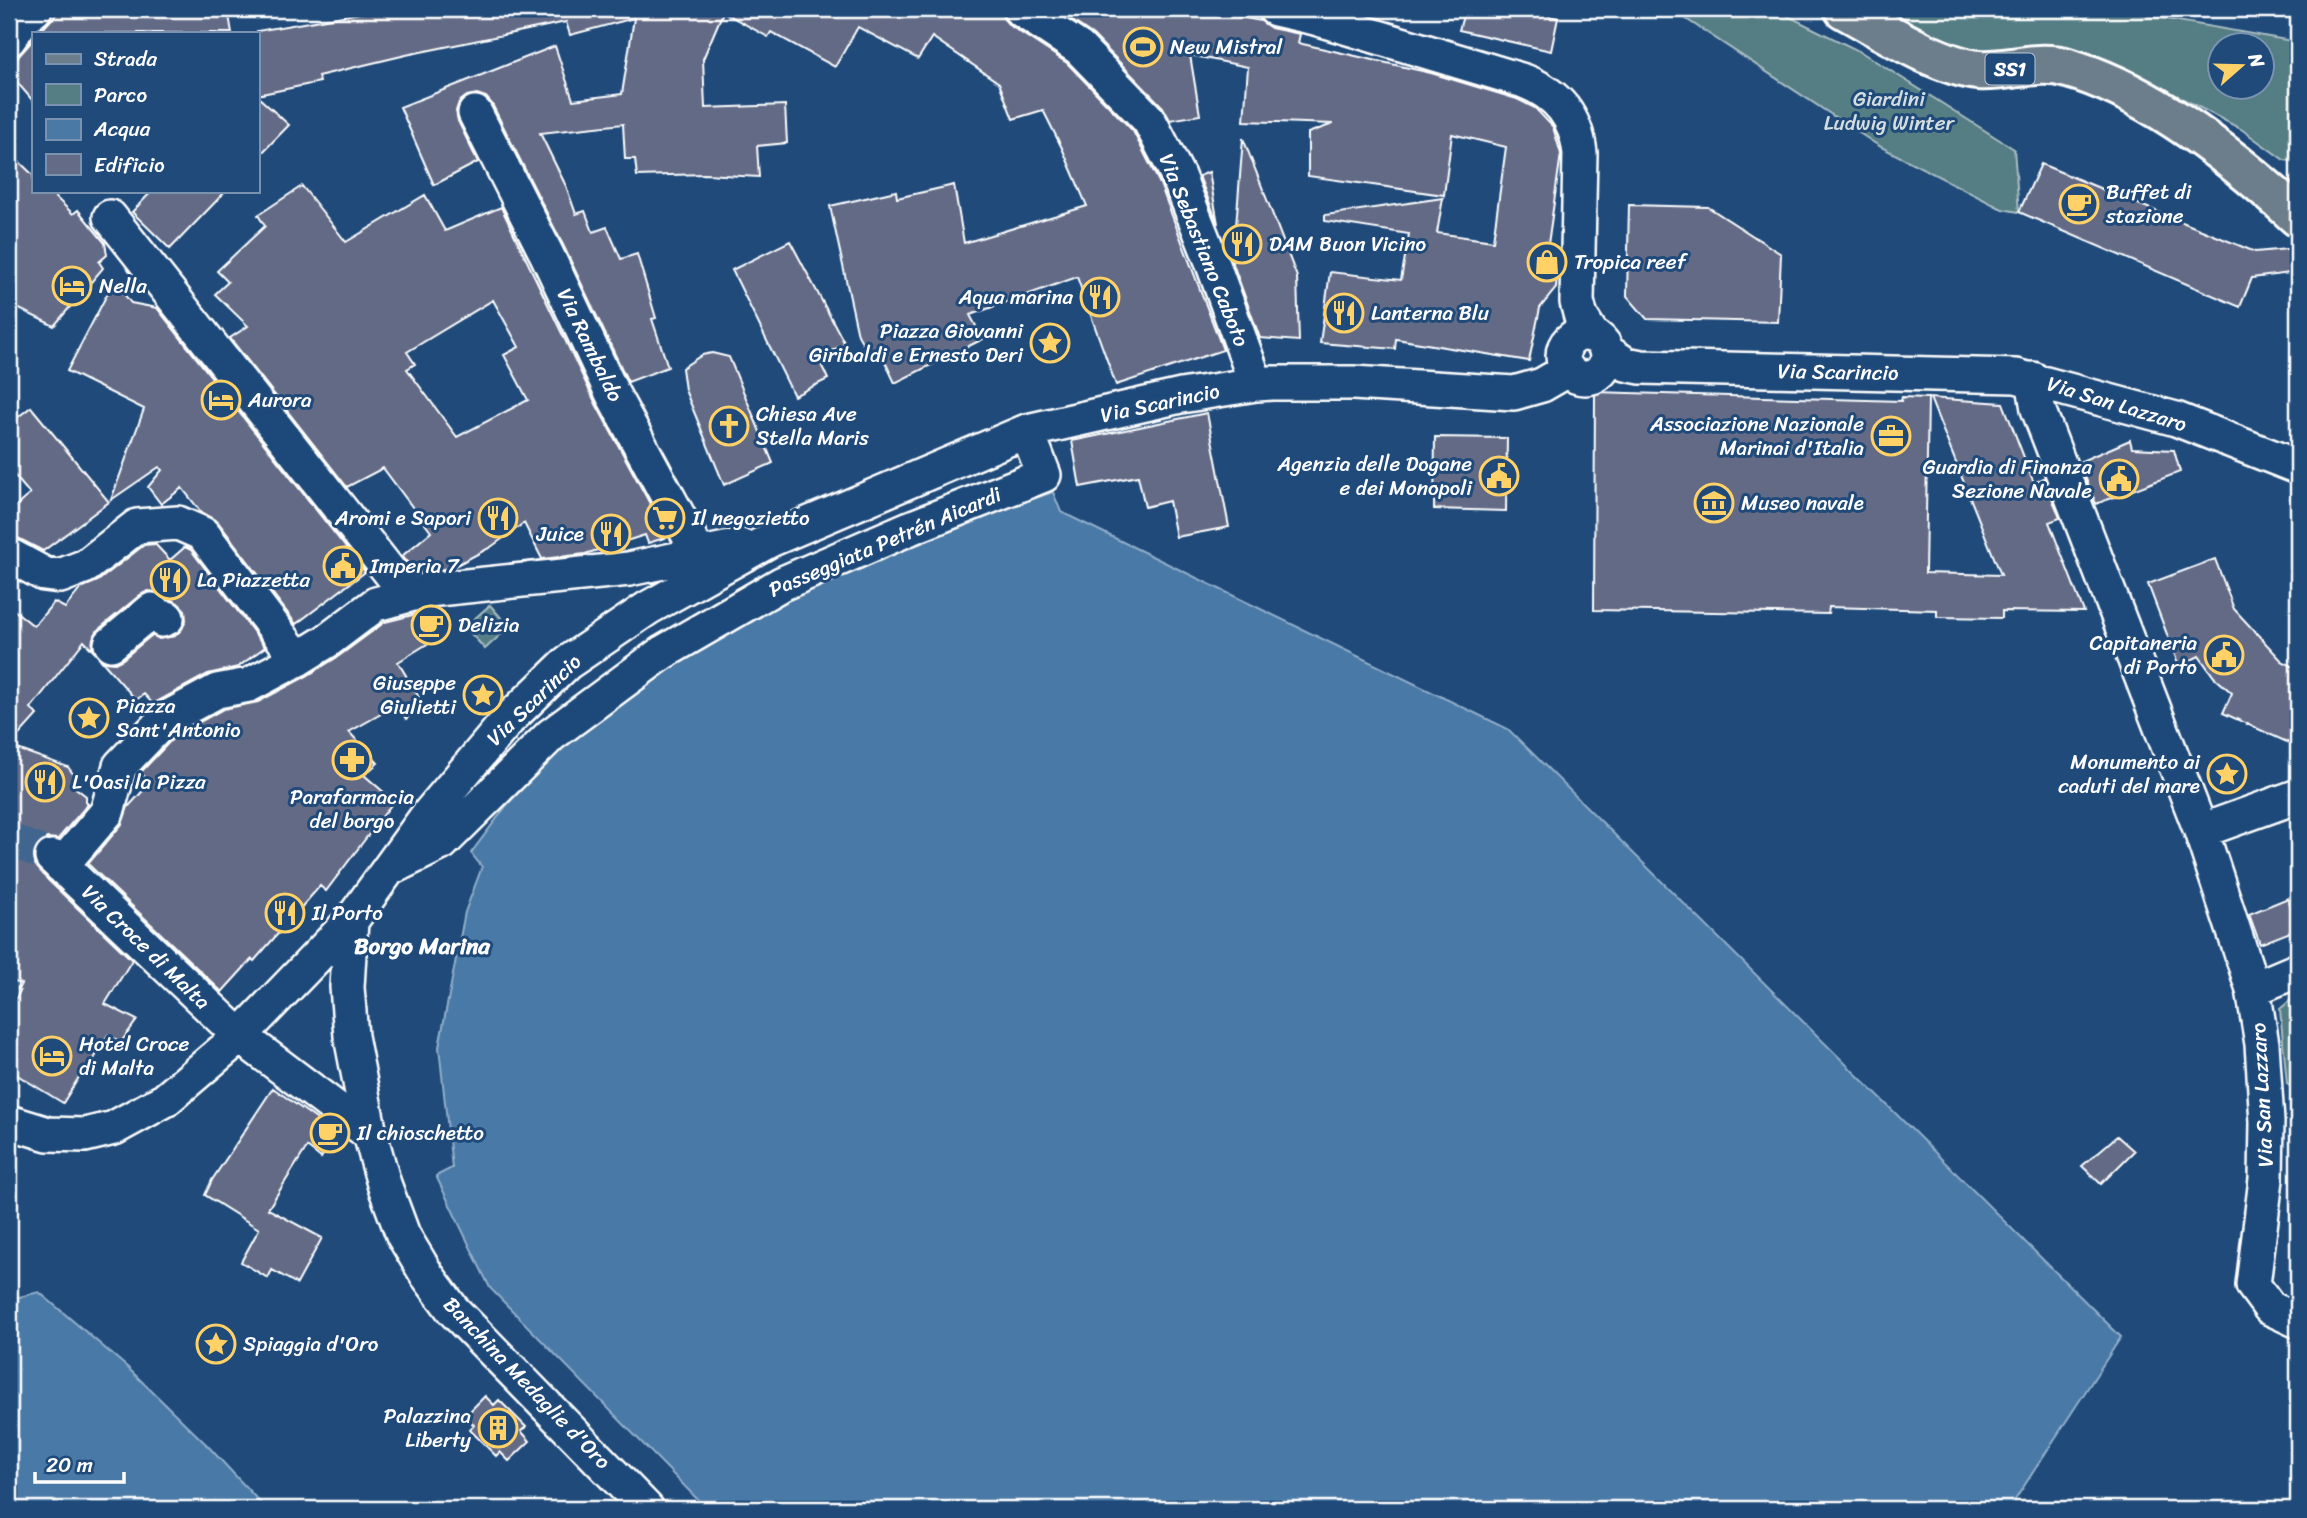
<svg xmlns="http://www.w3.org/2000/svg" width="2307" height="1518" viewBox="0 0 2307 1518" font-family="Sriracha,sans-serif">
	<rect width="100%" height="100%" fill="#1f4a7a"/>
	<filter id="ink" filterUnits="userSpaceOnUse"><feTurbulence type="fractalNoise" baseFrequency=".0143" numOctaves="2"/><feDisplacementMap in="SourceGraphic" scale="14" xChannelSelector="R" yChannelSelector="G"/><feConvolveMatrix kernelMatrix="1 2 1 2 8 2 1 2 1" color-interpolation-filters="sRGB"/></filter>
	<g filter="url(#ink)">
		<path fill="#547d84" stroke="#aabec2" stroke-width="2" fill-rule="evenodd" d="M 1671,9 L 1774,9 L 1861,52 L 2014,149 L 2019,212 L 2002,209 L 1879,146 Z
			M 1880,9 L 2110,9 L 2298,42 L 2298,162 L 2284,160 L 2241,129 L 2120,66 L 2085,51 L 2067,47 L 1996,52 L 1974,50 L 1947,42 ZM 2220,46 L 2262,46 L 2262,88 L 2220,88 Z
			M 490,605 L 509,627 L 485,649 L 465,627 Z
			M 2298,994 L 2298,1092 L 2287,1084 L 2280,1009 Z"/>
		<path fill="#4a79a6" stroke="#92afca" stroke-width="2" d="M 1053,492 L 1061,512 L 1508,729 L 2121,1337 L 2009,1509 L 707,1509 L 490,1288 L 436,1176 L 452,1168 L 439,1047 L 465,912 L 482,867 L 471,853 L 507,805 L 559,749 L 635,689 L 734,626 L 794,592 L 929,535 Z
			M 39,1292 L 127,1367 L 207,1445 L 266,1509 L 9,1509 L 9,1296 L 15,1298 Z"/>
		<path fill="#636b86" stroke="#fff" stroke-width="2" fill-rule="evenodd" d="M 61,9 L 228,9 L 232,33 L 39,33 Z
			M 383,9 L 1001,9 L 1003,18 L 1009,25 L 1067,63 L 1133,131 L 1160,184 L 1223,350 L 1116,385 L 1077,277 L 970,315 L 983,339 L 895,383 L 881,353 L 871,358 L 858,335 L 830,206 L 896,191 L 897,198 L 954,185 L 964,243 L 1087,206 L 1062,148 L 1043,110 L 1013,119 L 999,83 L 932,37 L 918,59 L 858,27 L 835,67 L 771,32 L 768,37 L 723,12 L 703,59 L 705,108 L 785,105 L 787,143 L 757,146 L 759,177 L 705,174 L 637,176 L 635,159 L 625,159 L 623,124 L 540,133 L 566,186 L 576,214 L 585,211 L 593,232 L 607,227 L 621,259 L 637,254 L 656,318 L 652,319 L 668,367 L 628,382 L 564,247 L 492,104 L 486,97 L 477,94 L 467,96 L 459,102 L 456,111 L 458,121 L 478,162 L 434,185 L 400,107 L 555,46 L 573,100 L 622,94 L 634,18 L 570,35 L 566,22 L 406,55 L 318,76 L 320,82 L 257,95 L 257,31 Z
			M 1055,9 L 1199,9 L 1261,21 L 1271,28 L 1300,34 L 1298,43 L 1431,73 L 1517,99 L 1535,108 L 1553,127 L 1561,154 L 1547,251 L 1558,256 L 1556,288 L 1540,308 L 1529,361 L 1396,339 L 1395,349 L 1320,343 L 1330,272 L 1401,280 L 1409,234 L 1325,221 L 1325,215 L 1443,198 L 1437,233 L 1493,241 L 1506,147 L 1452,134 L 1444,195 L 1308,176 L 1308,133 L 1333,124 L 1244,121 L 1248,67 L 1190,55 L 1200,115 L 1170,120 L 1163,107 L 1093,35 Z
			M 1465,9 L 1520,9 L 1558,18 L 1551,51 L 1459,30 Z
			M 33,40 L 33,101 L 9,73 L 9,67 Z
			M 257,96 L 289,125 L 257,158 Z
			M 1243,138 L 1297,277 L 1299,341 L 1260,338 L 1233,264 Z
			M 9,152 L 33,175 L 33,191 L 49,191 L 73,214 L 78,210 L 105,243 L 107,255 L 99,262 L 103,268 L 54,326 L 9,304 Z
			M 2041,164 L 2255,252 L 2298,248 L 2298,272 L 2252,278 L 2240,307 L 2019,212 Z
			M 1209,172 L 1218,224 L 1199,176 Z
			M 302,186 L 346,242 L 425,195 L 445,231 L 501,207 L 596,404 L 668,537 L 648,543 L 645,535 L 585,554 L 542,559 L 524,523 L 491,547 L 451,568 L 416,573 L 402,556 L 431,532 L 383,468 L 347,487 L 230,338 L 248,326 L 215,294 L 228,282 L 217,271 L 265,226 L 258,215 ZM 493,300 L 519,347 L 504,355 L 528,400 L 457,437 L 407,369 L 415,364 L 407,352 Z
			M 152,191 L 226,191 L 170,249 L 132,212 Z
			M 1629,205 L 1708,207 L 1781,254 L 1778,322 L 1647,319 L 1627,296 Z
			M 790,241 L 845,344 L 818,358 L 828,379 L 794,396 L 732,270 Z
			M 114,281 L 131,303 L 157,308 L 365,572 L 296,624 L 218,522 L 201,512 L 182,488 L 161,504 L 148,487 L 162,470 L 159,467 L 111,500 L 144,409 L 67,371 Z
			M 712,353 L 729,357 L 773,463 L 724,485 L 685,390 L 682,368 L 702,355 Z
			M 1595,392 L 1901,401 L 1902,397 L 1928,398 L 1925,573 L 2001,575 L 1930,398 L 2003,403 L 2034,483 L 2044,478 L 2060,518 L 2049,522 L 2084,612 L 2002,611 L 2002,618 L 1937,617 L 1937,610 L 1829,607 L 1828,614 L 1594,610 Z
			M 31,407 L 109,502 L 43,551 L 18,538 L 9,536 L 9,512 L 30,494 L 9,469 L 9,424 Z
			M 1207,413 L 1229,527 L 1176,537 L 1169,501 L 1145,507 L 1138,476 L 1080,487 L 1072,441 Z
			M 1435,437 L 1507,438 L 1506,511 L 1434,509 Z
			M 2130,440 L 2132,448 L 2174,450 L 2180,472 L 2096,504 L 2079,462 Z
			M 155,544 L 170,560 L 185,547 L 191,550 L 265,647 L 238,667 L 208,674 L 153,704 L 144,694 L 136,700 L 100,659 L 105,662 L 115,663 L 123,659 L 152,635 L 159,639 L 175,636 L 182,629 L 186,620 L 185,610 L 178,603 L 158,592 L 148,591 L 140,595 L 98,630 L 93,638 L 92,647 L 95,653 L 84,641 L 31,708 L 37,715 L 9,746 L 68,767 L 77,779 L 73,786 L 86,796 L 86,802 L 88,804 L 58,839 L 47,838 L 38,844 L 33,853 L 34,863 L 48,880 L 132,960 L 105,1004 L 137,1020 L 121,1042 L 108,1035 L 84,1076 L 81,1074 L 63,1103 L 9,1070 L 9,1010 L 20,991 L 18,989 L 21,984 L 9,980 L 9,606 L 34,626 L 54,602 L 65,608 L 81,588 L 98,581 L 144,545 Z
			M 2215,559 L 2234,609 L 2282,661 L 2298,669 L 2298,747 L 2223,713 L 2232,693 L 2214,677 L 2199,656 L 2179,666 L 2148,584 Z
			M 436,609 L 444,620 L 438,623 L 445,633 L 398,662 L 423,704 L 406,719 L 397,705 L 349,732 L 378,763 L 364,775 L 394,801 L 326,891 L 320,886 L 254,961 L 252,959 L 222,992 L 88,864 L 122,824 L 128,807 L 151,782 L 140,773 L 176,735 L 223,709 L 258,702 L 307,676 L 339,656 L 385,622 Z
			M 2288,898 L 2298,929 L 2260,944 L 2249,914 Z
			M 273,1088 L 337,1134 L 321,1158 L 307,1147 L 268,1209 L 322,1238 L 297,1284 L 272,1270 L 268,1278 L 241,1262 L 259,1229 L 205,1195 L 212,1180 Z
			M 2117,1136 L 2134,1151 L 2101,1184 L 2082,1166 Z
			M 485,1396 L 494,1405 L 499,1400 L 526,1427 L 521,1431 L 530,1441 L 509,1461 L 500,1452 L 496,1456 L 470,1430 L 474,1425 L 465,1416 Z"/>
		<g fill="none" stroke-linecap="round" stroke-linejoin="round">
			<path stroke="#41658e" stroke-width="33" stroke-dasharray="33 17" stroke-linecap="butt" d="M 9,839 L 52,857"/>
			<defs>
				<path id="minor" d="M 1020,9 L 1079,48 L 1149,120 L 1178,176 L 1211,259 L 1256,384
					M 1275,9 L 1315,18 L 1524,81 C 1558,94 1576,117 1580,153 L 1577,302 L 1581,317 L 1593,336
					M 9,39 L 23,19 L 35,9
					M 475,113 L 547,255 L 613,395 L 709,573
					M 110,217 L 408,595
					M1563 356a22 22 0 1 1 44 0a22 22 0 1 1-44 0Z
					M 1606,351 L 1626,364 L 1641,367 L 2016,376 L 2176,419 L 2298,467
					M 2033,379 L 2038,409 L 2201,831 L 2253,989 L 2262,1044 L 2267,1122 L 2266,1179 L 2253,1285 L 2270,1308 L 2298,1321
					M 9,555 L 44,574 L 60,576 L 86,566 L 137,526 L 178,523 L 203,534 L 298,659
					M 111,644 L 152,610 L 162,620 L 167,618
					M 2201,831 L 2298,796
					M 52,857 L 240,1036 L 370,1134
					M 61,866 L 107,812 L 120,766 L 165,719 L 217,691 L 249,685 L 298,659 L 327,641 L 376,604 L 428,590 L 629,569 L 740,546
					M 393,867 L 442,843 L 551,735 L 662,653 L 781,584 L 910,528 L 1044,475 L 1027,431
					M 351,921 L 347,987 L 351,1036 L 370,1134 L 384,1184 L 403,1235 L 427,1275 L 453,1310 L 647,1509
					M 2253,989 L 2298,970
					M 9,1122 L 48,1134 L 85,1135 L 114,1128 L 165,1100 L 240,1036 L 351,921 L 427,816 L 508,720 L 567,663 L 648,608 L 770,540 L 1027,431 L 1181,396 L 1256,384 L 1272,383 L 1353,383 L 1514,393 L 1542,385 L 1568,370"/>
				<path id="major" d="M 1844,9 C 1879,28 1940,67 1979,70 C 2009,72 2039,59 2068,68 C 2150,91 2236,160 2298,217"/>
			</defs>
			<use href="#minor" stroke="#fff" stroke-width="38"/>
			<use href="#major" stroke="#fff" stroke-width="44"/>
			<use href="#minor" stroke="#1f4a7a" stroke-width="33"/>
			<use href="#major" stroke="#6c7d8b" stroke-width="38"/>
			<path stroke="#fff" stroke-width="5" stroke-dasharray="10 5" stroke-linecap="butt" d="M 9,330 L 16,337"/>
		</g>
	</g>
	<defs>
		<symbol id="stadium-ring" viewBox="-11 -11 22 22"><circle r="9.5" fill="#1f4a7a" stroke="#ffd166" stroke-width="1.5"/><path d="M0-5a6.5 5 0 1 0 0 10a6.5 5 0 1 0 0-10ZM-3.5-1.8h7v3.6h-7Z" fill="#ffd166"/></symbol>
		<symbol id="cafe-ring" viewBox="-11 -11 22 22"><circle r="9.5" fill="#1f4a7a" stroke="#ffd166" stroke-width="1.5"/><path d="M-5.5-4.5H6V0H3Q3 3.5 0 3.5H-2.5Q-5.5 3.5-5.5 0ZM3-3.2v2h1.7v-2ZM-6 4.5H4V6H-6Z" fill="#ffd166"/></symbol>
		<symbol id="restaurant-ring" viewBox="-11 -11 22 22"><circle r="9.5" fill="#1f4a7a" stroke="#ffd166" stroke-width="1.5"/><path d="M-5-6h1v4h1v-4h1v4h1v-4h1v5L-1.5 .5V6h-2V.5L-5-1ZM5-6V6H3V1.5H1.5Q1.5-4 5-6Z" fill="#ffd166"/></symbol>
		<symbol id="shop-ring" viewBox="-11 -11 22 22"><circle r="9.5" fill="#1f4a7a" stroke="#ffd166" stroke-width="1.5"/><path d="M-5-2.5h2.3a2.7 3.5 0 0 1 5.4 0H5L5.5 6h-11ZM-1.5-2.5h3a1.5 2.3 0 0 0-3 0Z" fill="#ffd166"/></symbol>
		<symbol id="hotel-ring" viewBox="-11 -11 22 22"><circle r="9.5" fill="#1f4a7a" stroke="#ffd166" stroke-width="1.5"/><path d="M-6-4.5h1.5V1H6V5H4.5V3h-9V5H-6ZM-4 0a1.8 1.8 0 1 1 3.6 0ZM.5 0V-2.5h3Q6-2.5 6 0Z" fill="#ffd166"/></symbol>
		<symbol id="sight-ring" viewBox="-11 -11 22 22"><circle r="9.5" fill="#1f4a7a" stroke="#ffd166" stroke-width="1.5"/><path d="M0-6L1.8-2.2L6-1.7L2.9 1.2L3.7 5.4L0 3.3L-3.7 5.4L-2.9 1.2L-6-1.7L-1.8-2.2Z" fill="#ffd166"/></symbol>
		<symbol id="church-ring" viewBox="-11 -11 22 22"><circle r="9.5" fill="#1f4a7a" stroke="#ffd166" stroke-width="1.5"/><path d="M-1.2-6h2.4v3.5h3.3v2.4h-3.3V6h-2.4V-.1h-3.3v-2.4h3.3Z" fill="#ffd166"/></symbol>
		<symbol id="office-ring" viewBox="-11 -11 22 22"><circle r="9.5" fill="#1f4a7a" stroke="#ffd166" stroke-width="1.5"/><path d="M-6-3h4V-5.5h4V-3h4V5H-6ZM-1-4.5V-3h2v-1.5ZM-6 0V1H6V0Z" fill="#ffd166"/></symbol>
		<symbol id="civic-ring" viewBox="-11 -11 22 22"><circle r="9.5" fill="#1f4a7a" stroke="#ffd166" stroke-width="1.5"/><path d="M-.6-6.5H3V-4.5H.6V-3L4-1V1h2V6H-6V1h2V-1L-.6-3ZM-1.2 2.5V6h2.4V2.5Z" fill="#ffd166"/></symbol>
		<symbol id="museum-ring" viewBox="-11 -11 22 22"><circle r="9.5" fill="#1f4a7a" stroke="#ffd166" stroke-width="1.5"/><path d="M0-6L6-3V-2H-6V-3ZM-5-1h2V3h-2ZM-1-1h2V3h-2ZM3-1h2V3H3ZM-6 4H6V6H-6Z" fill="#ffd166"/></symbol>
		<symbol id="supermarket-ring" viewBox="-11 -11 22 22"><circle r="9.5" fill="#1f4a7a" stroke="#ffd166" stroke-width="1.5"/><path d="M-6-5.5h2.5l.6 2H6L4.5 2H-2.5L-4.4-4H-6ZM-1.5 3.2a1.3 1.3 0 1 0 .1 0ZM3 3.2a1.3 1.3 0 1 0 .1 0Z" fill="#ffd166"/></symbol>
		<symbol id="pharmacy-ring" viewBox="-11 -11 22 22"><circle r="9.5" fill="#1f4a7a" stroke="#ffd166" stroke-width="1.5"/><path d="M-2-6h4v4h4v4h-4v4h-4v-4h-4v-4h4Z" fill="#ffd166"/></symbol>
		<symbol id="building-ring" viewBox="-11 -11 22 22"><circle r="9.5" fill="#1f4a7a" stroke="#ffd166" stroke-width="1.5"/><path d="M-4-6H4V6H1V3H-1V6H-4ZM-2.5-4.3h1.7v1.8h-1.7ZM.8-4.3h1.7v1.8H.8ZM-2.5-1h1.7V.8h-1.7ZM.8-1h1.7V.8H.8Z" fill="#ffd166"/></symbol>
	</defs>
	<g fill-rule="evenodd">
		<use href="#stadium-ring" x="1121" y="25" width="44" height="44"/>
		<use href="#cafe-ring" x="2057" y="182" width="44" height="44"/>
		<use href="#restaurant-ring" x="1220" y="222" width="44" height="44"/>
		<use href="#shop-ring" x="1525" y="240" width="44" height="44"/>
		<use href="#hotel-ring" x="50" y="264" width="44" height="44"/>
		<use href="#restaurant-ring" x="1078" y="275" width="44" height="44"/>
		<use href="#restaurant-ring" x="1322" y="291" width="44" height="44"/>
		<use href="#sight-ring" x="1028" y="321" width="44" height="44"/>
		<use href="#hotel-ring" x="199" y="378" width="44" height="44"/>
		<use href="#church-ring" x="707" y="404" width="44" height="44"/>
		<use href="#office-ring" x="1869" y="414" width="44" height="44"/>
		<use href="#civic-ring" x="1477" y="454" width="44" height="44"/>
		<use href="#civic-ring" x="2097" y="457" width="44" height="44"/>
		<use href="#museum-ring" x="1692" y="481" width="44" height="44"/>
		<use href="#restaurant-ring" x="476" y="496" width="44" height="44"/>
		<use href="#supermarket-ring" x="643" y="496" width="44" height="44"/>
		<use href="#restaurant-ring" x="589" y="512" width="44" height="44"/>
		<use href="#civic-ring" x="321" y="544" width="44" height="44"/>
		<use href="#restaurant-ring" x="148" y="558" width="44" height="44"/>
		<use href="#cafe-ring" x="409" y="603" width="44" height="44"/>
		<use href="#civic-ring" x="2202" y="633" width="44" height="44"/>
		<use href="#sight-ring" x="461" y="673" width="44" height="44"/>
		<use href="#sight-ring" x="67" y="696" width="44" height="44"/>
		<use href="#pharmacy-ring" x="330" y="738" width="44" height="44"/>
		<use href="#sight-ring" x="2205" y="752" width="44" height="44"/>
		<use href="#restaurant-ring" x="23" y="760" width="44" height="44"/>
		<use href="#restaurant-ring" x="263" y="891" width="44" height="44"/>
		<use href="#hotel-ring" x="30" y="1034" width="44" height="44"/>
		<use href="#cafe-ring" x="308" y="1111" width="44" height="44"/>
		<use href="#sight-ring" x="194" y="1322" width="44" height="44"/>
		<use href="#building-ring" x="476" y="1406" width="44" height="44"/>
	</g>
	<g text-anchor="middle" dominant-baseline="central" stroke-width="6" stroke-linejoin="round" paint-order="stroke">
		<rect fill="#1f4a7a" stroke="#bcc9d7" stroke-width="2" x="1985.5" y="53.5" width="49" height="31" rx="5"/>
		<g font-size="19" font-weight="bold" fill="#fff">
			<text x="2010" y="69">SS1</text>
		</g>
		<g font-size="21" fill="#fff" stroke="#1f4a7a" text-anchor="start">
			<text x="1170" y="47">New Mistral</text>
			<text x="2106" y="192">Buffet di<tspan x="2106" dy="24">stazione</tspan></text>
			<text x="1269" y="244">DAM Buon Vicino</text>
			<text x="1574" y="262">Tropica reef</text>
			<text x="99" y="286">Nella</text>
			<text x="1073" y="297" text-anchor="end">Aqua marina</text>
			<text x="1371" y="313">Lanterna Blu</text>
			<text x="1023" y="331" text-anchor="end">Piazza Giovanni<tspan x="1023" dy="24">Giribaldi e Ernesto Deri</tspan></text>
			<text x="248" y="400">Aurora</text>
			<text x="756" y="414">Chiesa Ave<tspan x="756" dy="24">Stella Maris</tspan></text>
			<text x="1864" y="424" text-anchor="end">Associazione Nazionale<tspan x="1864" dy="24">Marinai d'Italia</tspan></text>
			<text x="1472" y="464" text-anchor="end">Agenzia delle Dogane<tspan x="1472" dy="24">e dei Monopoli</tspan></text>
			<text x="2092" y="467" text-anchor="end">Guardia di Finanza<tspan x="2092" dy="24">Sezione Navale</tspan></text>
			<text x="1741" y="503">Museo navale</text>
			<text x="471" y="518" text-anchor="end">Aromi e Sapori</text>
			<text x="692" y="518">Il negozietto</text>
			<text x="584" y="534" text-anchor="end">Juice</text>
			<text x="370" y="566">Imperia 7</text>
			<text x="197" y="580">La Piazzetta</text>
			<text x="458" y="625">Delizia</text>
			<text x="2197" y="643" text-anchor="end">Capitaneria<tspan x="2197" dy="24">di Porto</tspan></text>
			<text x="456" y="683" text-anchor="end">Giuseppe<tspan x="456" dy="24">Giulietti</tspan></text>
			<text x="116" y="706">Piazza<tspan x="116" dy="24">Sant'Antonio</tspan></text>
			<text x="2200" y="762" text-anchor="end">Monumento ai<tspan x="2200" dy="24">caduti del mare</tspan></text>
			<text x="72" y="782">L'Oasi la Pizza</text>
			<text x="352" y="797" text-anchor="middle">Parafarmacia<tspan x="352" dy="24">del borgo</tspan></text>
			<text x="312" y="913">Il Porto</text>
			<text x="79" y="1044">Hotel Croce<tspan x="79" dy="24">di Malta</tspan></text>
			<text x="357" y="1133">Il chioschetto</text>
			<text x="243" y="1344">Spiaggia d'Oro</text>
			<text x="471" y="1416" text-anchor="end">Palazzina<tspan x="471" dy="24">Liberty</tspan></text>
		</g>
		<g font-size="21" fill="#d4dee0" stroke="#1f4a7a">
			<text x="1889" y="99">Giardini<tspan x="1889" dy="24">Ludwig Winter</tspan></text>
		</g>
		<g font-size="21" fill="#fff" stroke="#1f4a7a">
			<text transform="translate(1204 250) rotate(68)">Via Sebastiano Caboto</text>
			<text transform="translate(590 345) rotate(64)">Via Rambaldo</text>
			<text transform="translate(1838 372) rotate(1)">Via Scarincio</text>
			<text transform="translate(1160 403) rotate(-12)">Via Scarincio</text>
			<text transform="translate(2117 404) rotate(17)">Via San Lazzaro</text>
			<text transform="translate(885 542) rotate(-23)">Passeggiata Petrén Aicardi</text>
			<text transform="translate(534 700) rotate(-44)">Via Scarincio</text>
			<text transform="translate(146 947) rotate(44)">Via Croce di Malta</text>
			<text transform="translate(2262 1095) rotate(-93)">Via San Lazzaro</text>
			<text transform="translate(527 1383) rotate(46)">Banchina Medaglie d'Oro</text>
		</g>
		<g font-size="23" font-weight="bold" fill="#fff" stroke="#1f4a7a">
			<text x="422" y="946">Borgo Marina</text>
		</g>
	</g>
	<rect width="2307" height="1518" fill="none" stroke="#1f4a7a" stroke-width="35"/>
	<rect x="18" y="18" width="2272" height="1483" fill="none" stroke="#fff" stroke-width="2.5" filter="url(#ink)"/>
	<rect x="32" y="32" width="228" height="161" fill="#1f4a7a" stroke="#7992af" stroke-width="2"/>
	<rect x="46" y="54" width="35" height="10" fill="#6c7d8b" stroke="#7992af" stroke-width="2"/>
	<text x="94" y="66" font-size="21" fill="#ffffff">Strada</text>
	<rect x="46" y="84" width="35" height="21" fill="#547d84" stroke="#7992af" stroke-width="2"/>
	<text x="94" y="102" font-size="21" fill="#ffffff">Parco</text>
	<rect x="46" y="119" width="35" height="21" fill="#4a79a6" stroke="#7992af" stroke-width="2"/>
	<text x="94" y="136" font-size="21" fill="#ffffff">Acqua</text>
	<rect x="46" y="154" width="35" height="21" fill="#636b86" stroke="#7992af" stroke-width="2"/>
	<text x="94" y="172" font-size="21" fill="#ffffff">Edificio</text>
	<g transform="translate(2241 66) rotate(70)"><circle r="33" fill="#1f4a7a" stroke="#7992af" stroke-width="2"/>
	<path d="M0-5L12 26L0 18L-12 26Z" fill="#ffd166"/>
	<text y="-10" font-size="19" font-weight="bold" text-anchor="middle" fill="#ffffff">N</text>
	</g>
	<path d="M35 1472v10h89v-10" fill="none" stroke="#ffffff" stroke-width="3.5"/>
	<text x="46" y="1472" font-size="21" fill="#ffffff" stroke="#1f4a7a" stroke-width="5" paint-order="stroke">20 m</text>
</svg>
